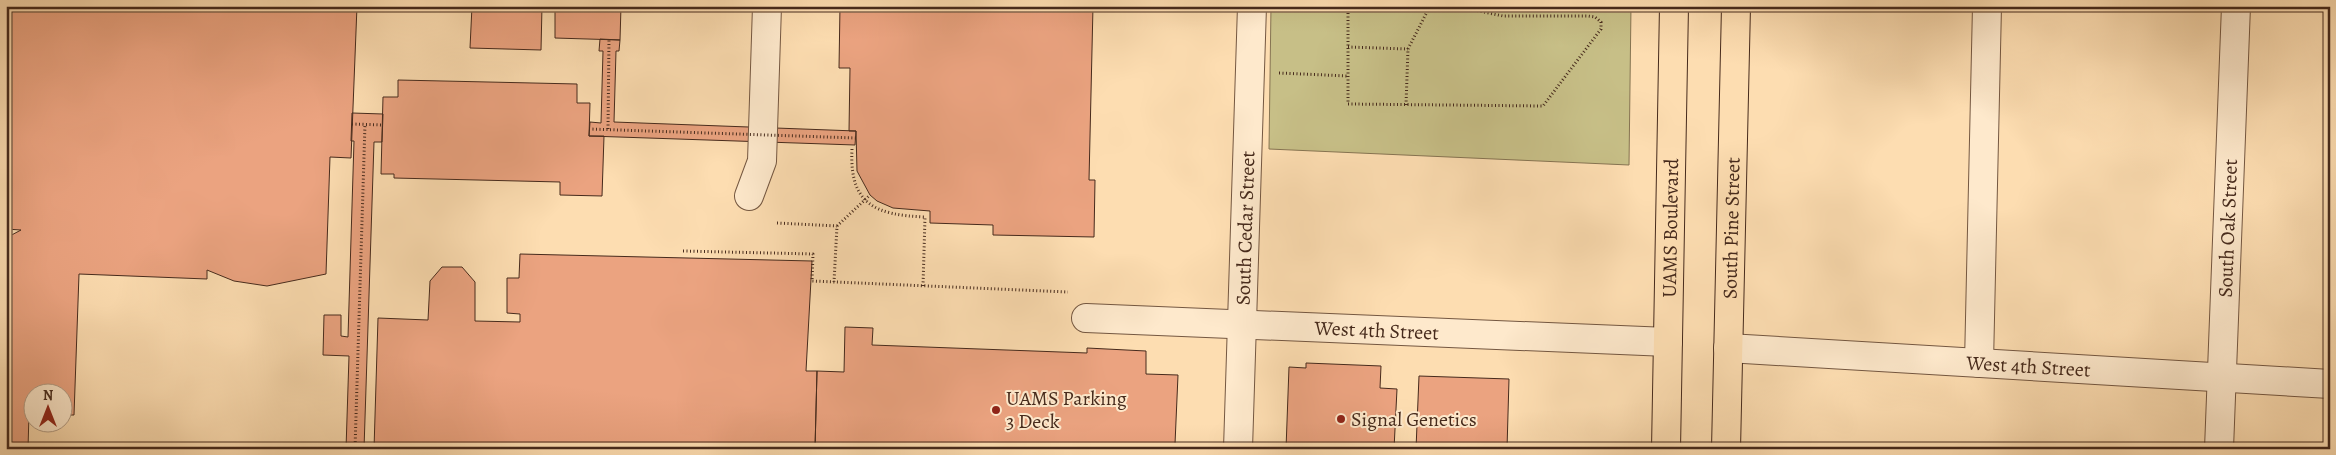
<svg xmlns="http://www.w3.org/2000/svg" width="2336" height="455" viewBox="0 0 2336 455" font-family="Alegreya,serif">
	<rect width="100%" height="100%" fill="#fdddb1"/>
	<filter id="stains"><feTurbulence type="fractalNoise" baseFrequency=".004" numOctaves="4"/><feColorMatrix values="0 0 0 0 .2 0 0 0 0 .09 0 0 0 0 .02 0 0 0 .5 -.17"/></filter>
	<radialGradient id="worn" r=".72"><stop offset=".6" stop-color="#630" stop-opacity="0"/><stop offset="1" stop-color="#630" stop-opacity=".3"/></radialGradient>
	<path fill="#c7bf87" stroke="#867452" d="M 1271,6 L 1631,6 L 1629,165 L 1269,149 Z"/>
	<path fill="#eba380" stroke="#462a1c" d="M 6,6 L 357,6 L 351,158 L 330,157 L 326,274 L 267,286 L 234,281 L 207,270 L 207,279 L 79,274 L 74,415 L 62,415 L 62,392 L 32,392 L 32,414 L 29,413 L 28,449 L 6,449 L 6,238 L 21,230 L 6,229 Z
		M 472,6 L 542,6 L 541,50 L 470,48 Z
		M 555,6 L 621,6 L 620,40 L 555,38 Z
		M 840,6 L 1093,6 L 1089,180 L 1095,180 L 1094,237 L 993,235 L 993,225 L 930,223 L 930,211 L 893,208 L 877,201 L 870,195 L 857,171 L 856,131 L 849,131 L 850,68 L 839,68 Z
		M 600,39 L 620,40 L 619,51 L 616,51 L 614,122 L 856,131 L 855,145 L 589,136 L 590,122 L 601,123 L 603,51 L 599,51 Z
		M 398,80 L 577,84 L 577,103 L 590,103 L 589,136 L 604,136 L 602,196 L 560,195 L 560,182 L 394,178 L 394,174 L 381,174 L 383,97 L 398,97 Z
		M 352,113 L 383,114 L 382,142 L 374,142 L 364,449 L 346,449 L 349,356 L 323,355 L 324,315 L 341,315 L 341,336 L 348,337 L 354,141 L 351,141 Z
		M 520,254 L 812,261 L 806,371 L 817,371 L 815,449 L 374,449 L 378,318 L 428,320 L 430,281 L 442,267 L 462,267 L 475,282 L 475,321 L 520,322 L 520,314 L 507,313 L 507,278 L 519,278 Z
		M 845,327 L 873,328 L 872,345 L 1087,353 L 1087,348 L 1146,351 L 1146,374 L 1178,375 L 1175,444 L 1172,444 L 1172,449 L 815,449 L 817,371 L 844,372 Z
		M 1306,363 L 1381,366 L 1380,388 L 1397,389 L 1394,449 L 1286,449 L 1289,367 L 1306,368 Z
		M 1419,376 L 1509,379 L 1507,449 L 1416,449 Z"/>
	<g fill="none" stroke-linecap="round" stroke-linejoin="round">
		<defs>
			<g id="minor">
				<path d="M 749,196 L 762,161 L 767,6"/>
				<path id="s1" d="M 1086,318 L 1668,342"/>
				<path id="s2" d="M 1728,348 L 2330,384"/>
				<path d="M 1979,363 L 1987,6"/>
				<path id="s3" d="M 1238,449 L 1252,6"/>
				<path id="s4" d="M 2219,449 L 2236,6"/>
			</g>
			<g id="major">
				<path id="s5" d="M 1666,449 L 1674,6"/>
				<path id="s6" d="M 1726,449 L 1736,6"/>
			</g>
		</defs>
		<use href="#minor" stroke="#745741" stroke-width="30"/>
		<use href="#major" stroke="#462a1c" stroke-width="30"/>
		<path stroke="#462a1c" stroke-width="3" stroke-dasharray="1 2.5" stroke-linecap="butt" d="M 1348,6 L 1348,104 L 1543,106 L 1601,29 L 1601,22 L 1595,17 L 1588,16 L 1503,16 L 1455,6
			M 1348,47 L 1408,49
			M 1279,73 L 1348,76
			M 1406,105 L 1408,49 L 1430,6
			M 352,124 L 383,125
			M 608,129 L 609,39
			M 852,149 C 849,205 876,215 925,217 L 923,286
			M 777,223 L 837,226 L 834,282
			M 837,226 L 870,195
			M 683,251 L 813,254 L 812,281 L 1068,292
			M 355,449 L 365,124"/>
		<use href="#minor" stroke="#fee9cc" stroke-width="28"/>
		<use href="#major" stroke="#fdddb1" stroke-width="28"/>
		<path stroke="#462a1c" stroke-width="3" stroke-dasharray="1 2.5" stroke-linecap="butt" d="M 589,129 L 856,138"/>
	</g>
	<g fill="#8f2418" stroke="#fee9cc" stroke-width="2">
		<circle cx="996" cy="410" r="5"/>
		<circle cx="1341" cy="419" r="5"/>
	</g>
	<g text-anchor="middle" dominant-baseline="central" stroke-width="4" stroke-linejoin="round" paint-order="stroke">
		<g font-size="20" fill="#462a1c" stroke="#fee9cc">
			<text stroke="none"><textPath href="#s5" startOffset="221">UAMS Boulevard</textPath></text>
			<text stroke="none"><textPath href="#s3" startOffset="221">South Cedar Street</textPath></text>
			<text stroke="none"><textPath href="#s6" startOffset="221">South Pine Street</textPath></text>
			<text stroke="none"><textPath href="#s4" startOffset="221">South Oak Street</textPath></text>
			<text stroke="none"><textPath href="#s1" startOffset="291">West 4th Street</textPath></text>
			<text stroke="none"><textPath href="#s2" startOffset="301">West 4th Street</textPath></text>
		</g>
		<g font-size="20" fill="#462a1c" stroke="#fee9cc" text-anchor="start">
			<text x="1006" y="398">UAMS Parking<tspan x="1006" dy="23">3 Deck</tspan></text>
			<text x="1351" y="419">Signal Genetics</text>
		</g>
	</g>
	<rect width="2336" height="455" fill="none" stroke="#fdddb1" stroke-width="25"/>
	<rect x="8" y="8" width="2321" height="440" fill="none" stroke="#462a1c" stroke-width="2.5"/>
	<rect x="12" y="12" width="2311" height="430" fill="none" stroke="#462a1c"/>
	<g transform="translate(48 408)"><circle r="24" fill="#fee9cc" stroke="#b49d86"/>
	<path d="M0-4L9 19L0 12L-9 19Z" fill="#8f2418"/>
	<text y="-8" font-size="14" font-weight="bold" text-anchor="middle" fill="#462a1c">N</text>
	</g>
	<rect width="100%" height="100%" filter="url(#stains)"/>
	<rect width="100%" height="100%" fill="url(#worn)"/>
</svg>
